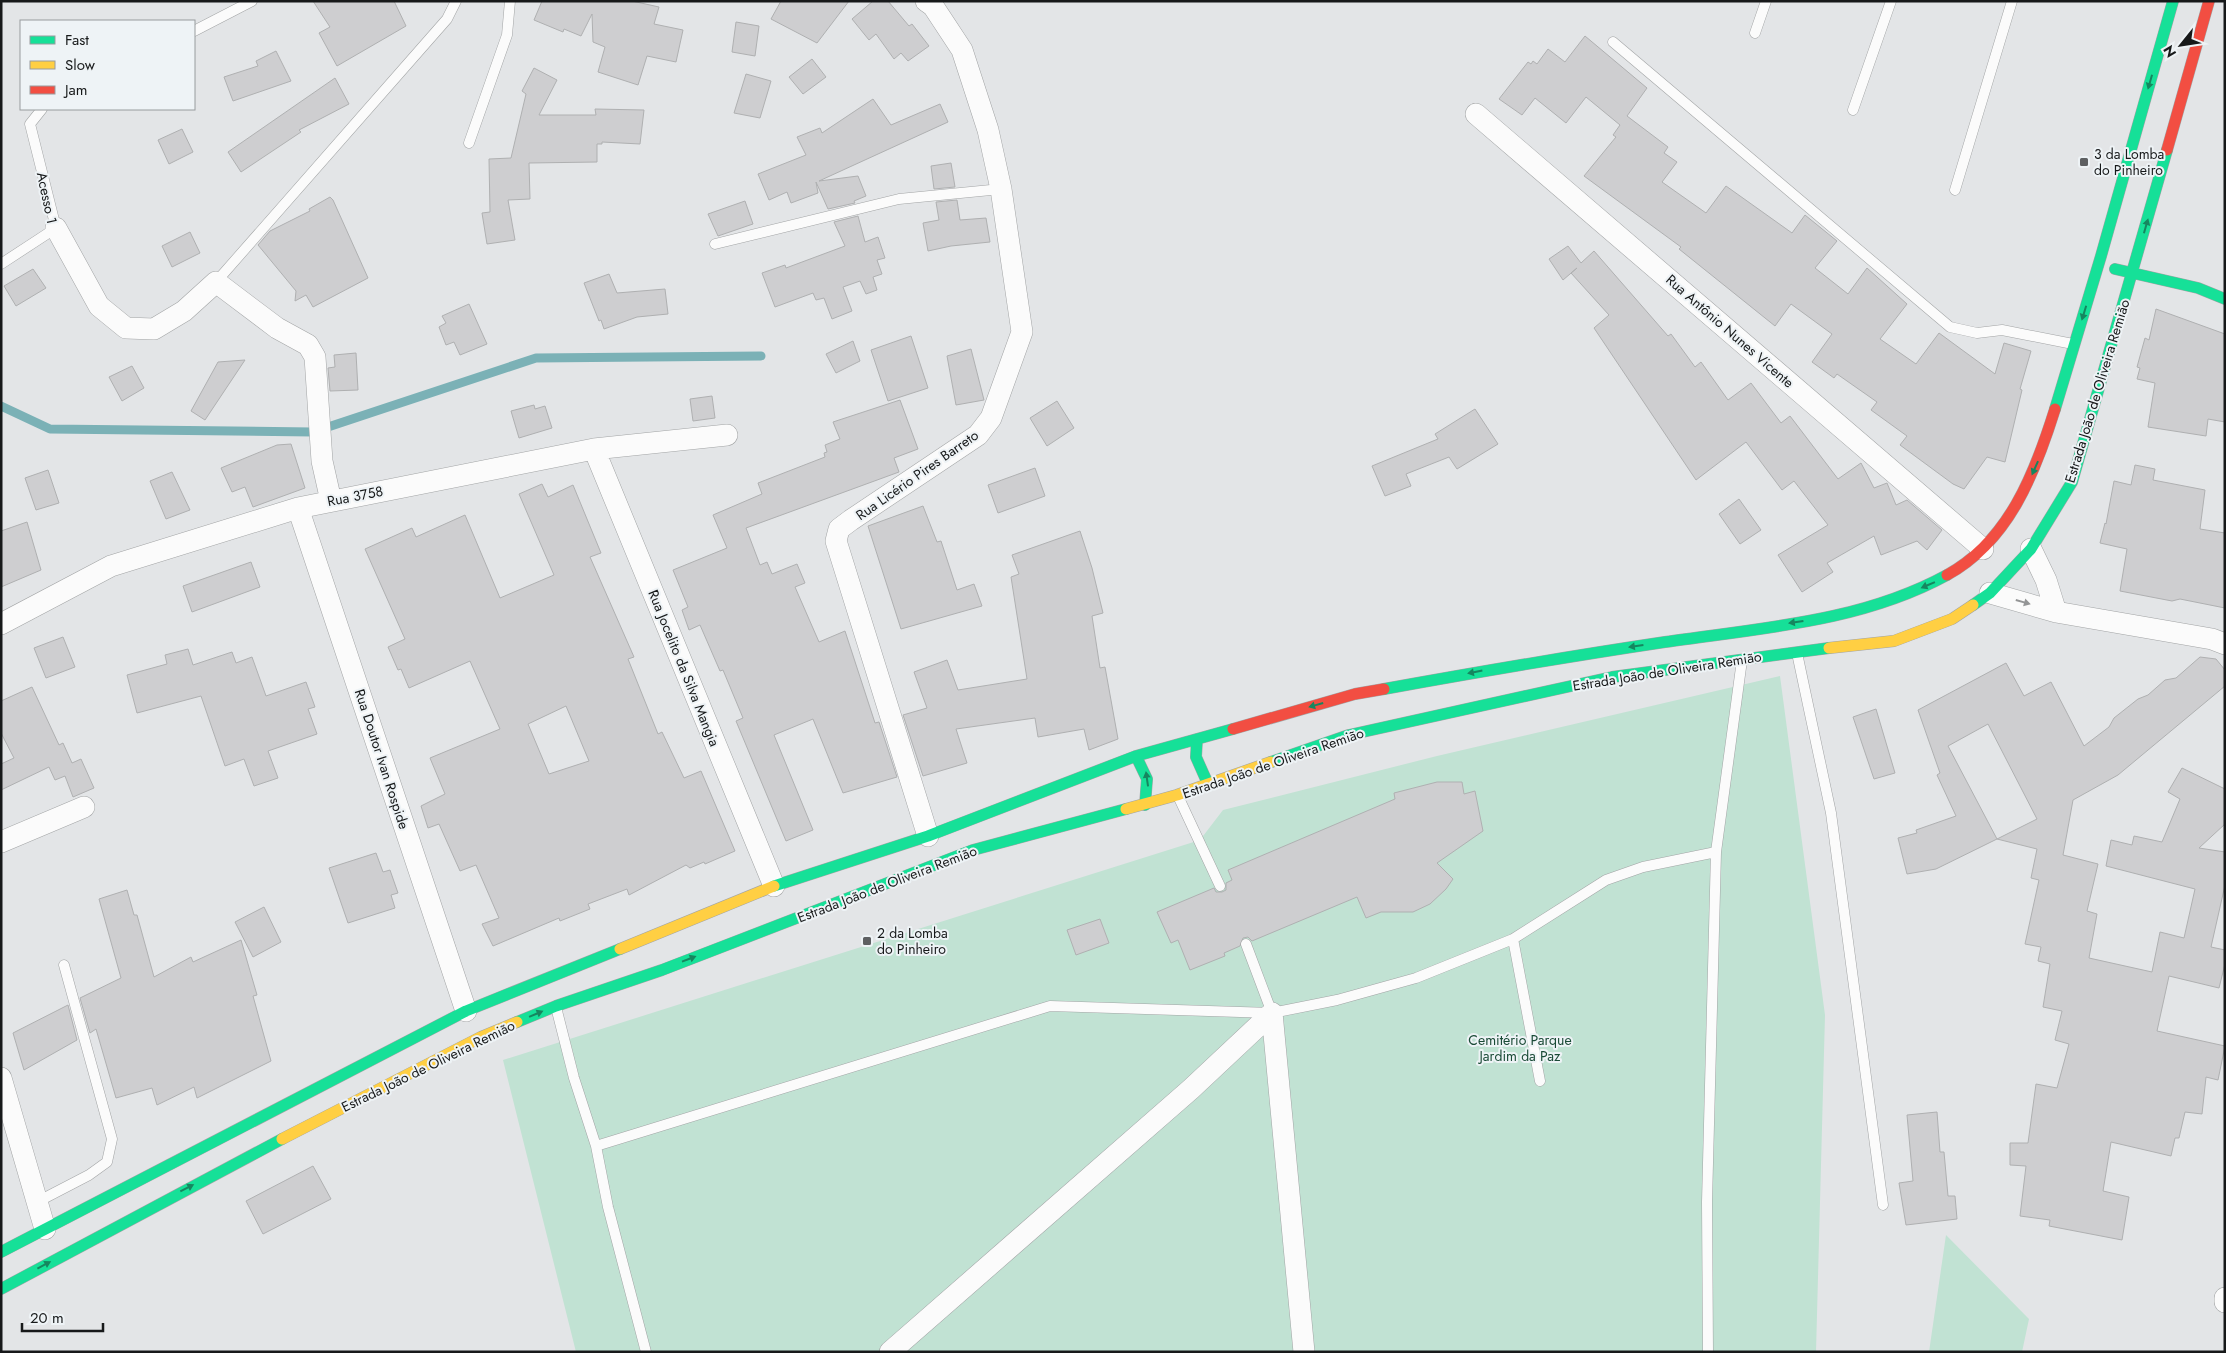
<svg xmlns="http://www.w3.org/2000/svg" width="2226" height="1353" viewBox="0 0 2226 1353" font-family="Jost,sans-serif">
	<rect width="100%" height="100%" fill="#e3e5e7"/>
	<path fill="#c1e2d3" d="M 1780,676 L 1825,1015 L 1816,1352 L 576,1352 L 503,1060 L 1200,840 L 1223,810 L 1437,756 Z
		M 1946,1235 L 2029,1319 L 2022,1352 L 1929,1352 Z"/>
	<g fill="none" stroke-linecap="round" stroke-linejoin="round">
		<path stroke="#7bb1b6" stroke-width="9" d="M 1,406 L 50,429 L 313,432 L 536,358 L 761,356"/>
	</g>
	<path fill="#ceced0" stroke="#afb0b1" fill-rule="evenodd" d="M 313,1 L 394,1 L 406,26 L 337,66 L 319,33 L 330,27 Z
		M 542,1 L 632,1 L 659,7 L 654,24 L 683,30 L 676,62 L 647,56 L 638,85 L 598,72 L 605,47 L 593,42 L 592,14 L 581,36 L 564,29 L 563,32 L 534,20 Z
		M 781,1 L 849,1 L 817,43 L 771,19 Z
		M 873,1 L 888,1 L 909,26 L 912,24 L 929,46 L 908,61 L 901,53 L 894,59 L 876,34 L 869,40 L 852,19 Z
		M 736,22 L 759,26 L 755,56 L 732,52 Z
		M 1585,36 L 1647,88 L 1627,116 L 1668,147 L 1664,153 L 1677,162 L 1662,182 L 1706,213 L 1726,186 L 1792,233 L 1805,215 L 1837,241 L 1815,268 L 1848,294 L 1867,268 L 1907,304 L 1880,339 L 1916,364 L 1939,333 L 1995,374 L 2004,343 L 2031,351 L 2020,389 L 2022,390 L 2005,462 L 1987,457 L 1964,489 L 1953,484 L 1900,445 L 1907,436 L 1871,410 L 1877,402 L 1837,374 L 1834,378 L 1812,362 L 1832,334 L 1791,304 L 1775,326 L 1679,249 L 1681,247 L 1584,176 L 1616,137 L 1613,135 L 1620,125 L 1586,97 L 1566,123 L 1535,98 L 1522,115 L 1499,99 L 1528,62 L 1531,64 L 1533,61 L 1537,64 L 1548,49 L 1565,62 Z
		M 276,51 L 291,81 L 233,101 L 224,77 L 258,66 L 256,61 Z
		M 812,59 L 826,77 L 803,94 L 789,77 Z
		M 534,68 L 557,80 L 539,115 L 596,115 L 595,109 L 644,110 L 640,144 L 602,142 L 602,144 L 597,144 L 597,162 L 529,163 L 530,199 L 508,200 L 515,240 L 487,244 L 482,213 L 490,212 L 489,159 L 511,158 L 526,94 L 522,91 Z
		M 746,74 L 771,81 L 760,118 L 734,113 Z
		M 335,78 L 349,104 L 299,130 L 301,132 L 241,172 L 228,152 Z
		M 873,99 L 891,125 L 940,104 L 948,122 L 819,181 L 858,176 L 866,196 L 854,201 L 855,203 L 828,209 L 816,182 L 818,193 L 791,203 L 787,192 L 769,200 L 758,174 L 806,155 L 797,137 L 820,128 L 822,133 Z
		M 182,129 L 193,152 L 169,164 L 158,140 Z
		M 951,163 L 955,187 L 934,189 L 931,166 Z
		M 330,197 L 333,200 L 368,278 L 313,307 L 306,295 L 295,301 L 296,291 L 258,245 L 270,231 L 310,211 L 309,209 Z
		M 957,200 L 960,220 L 986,218 L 990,242 L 951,246 L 928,251 L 923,223 L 939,220 L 936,202 Z
		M 745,201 L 753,224 L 718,236 L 708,214 Z
		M 858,216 L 865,242 L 878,237 L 885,258 L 877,260 L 882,274 L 873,277 L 877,290 L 866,294 L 860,281 L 843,287 L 852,311 L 832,319 L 824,298 L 816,300 L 813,293 L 775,307 L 762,273 L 785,265 L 786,268 L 845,246 L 834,222 Z
		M 190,232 L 200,253 L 172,267 L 162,246 Z
		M 1568,246 L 1581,263 L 1594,251 L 1668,336 L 1671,334 L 1695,367 L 1701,362 L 1728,400 L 1751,383 L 1781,423 L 1790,416 L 1838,479 L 1861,463 L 1874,488 L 1887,483 L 1896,505 L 1907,500 L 1942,530 L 1927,550 L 1917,541 L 1881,555 L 1874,536 L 1827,563 L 1833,572 L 1802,592 L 1778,555 L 1828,525 L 1794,481 L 1782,490 L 1746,442 L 1696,480 L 1594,328 L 1609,315 L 1571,273 L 1577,268 L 1563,280 L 1549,259 Z
		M 33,269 L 46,288 L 16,306 L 4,286 Z
		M 609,274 L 617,293 L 665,289 L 668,314 L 637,317 L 604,329 L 601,320 L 599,321 L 584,283 Z
		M 469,304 L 487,344 L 460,355 L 454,342 L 446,345 L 439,327 L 446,323 L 442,316 Z
		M 2156,309 L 2225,334 L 2225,422 L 2208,419 L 2206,436 L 2148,427 L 2155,383 L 2137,379 L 2140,368 L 2137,367 L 2145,338 L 2149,340 Z
		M 911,336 L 928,388 L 888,401 L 871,350 Z
		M 853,341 L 860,361 L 836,373 L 826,354 Z
		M 971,349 L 984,400 L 956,405 L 947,356 Z
		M 356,353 L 358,390 L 330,391 L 328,368 L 335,367 L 334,355 Z
		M 245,360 L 205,420 L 191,411 L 218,362 Z
		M 132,366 L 144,388 L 122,401 L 109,377 Z
		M 712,396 L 715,418 L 693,421 L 690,399 Z
		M 900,400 L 918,449 L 894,458 L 899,472 L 746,528 L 760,565 L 767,562 L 772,574 L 797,564 L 805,583 L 795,587 L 819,642 L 845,631 L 875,723 L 879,722 L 897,777 L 843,793 L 813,719 L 774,735 L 813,830 L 786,841 L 736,721 L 743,718 L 723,670 L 720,671 L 700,625 L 689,630 L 682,610 L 688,607 L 673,570 L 727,548 L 713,515 L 762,494 L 758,483 L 825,457 L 824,453 L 827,452 L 825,445 L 840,439 L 833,422 Z
		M 1057,401 L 1074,428 L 1047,446 L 1030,418 Z
		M 534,405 L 535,409 L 545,406 L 552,428 L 519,438 L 511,411 Z
		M 1475,409 L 1498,444 L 1457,469 L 1449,457 L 1406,474 L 1411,486 L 1385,496 L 1372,466 L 1438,439 L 1435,434 Z
		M 291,444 L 305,488 L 253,507 L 245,487 L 232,492 L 221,468 L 277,445 Z
		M 2135,465 L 2155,469 L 2153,480 L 2205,490 L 2200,529 L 2225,533 L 2225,608 L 2180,599 L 2172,601 L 2120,591 L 2127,549 L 2100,543 L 2105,523 L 2106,524 L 2114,481 L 2131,485 Z
		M 1035,468 L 1045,496 L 998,513 L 988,485 Z
		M 48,470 L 59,503 L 36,510 L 25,478 Z
		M 172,472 L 190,510 L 166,519 L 150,481 Z
		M 542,484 L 548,497 L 573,485 L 601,553 L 590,557 L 634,657 L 628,659 L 658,734 L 662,732 L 684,778 L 701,771 L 735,851 L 705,864 L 704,862 L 690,868 L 686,865 L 629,895 L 627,889 L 588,904 L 590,909 L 560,921 L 559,918 L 493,946 L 482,924 L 499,918 L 476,865 L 460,871 L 439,824 L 428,828 L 421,806 L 445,794 L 430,758 L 500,729 L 470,661 L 409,688 L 401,669 L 398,670 L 388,647 L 405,639 L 365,549 L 412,528 L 416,537 L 465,515 L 500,598 L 554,575 L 519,494 ZM 566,706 L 589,761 L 549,774 L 528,724 Z
		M 1739,499 L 1761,530 L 1740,544 L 1719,514 Z
		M 923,506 L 937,542 L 941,541 L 957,590 L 974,584 L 982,606 L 901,629 L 868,526 Z
		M 27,522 L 41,570 L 1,587 L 1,531 Z
		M 1080,531 L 1092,568 L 1103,613 L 1092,616 L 1100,668 L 1105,667 L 1118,739 L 1089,750 L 1084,729 L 1038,737 L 1035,718 L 956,729 L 967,763 L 923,776 L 903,715 L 927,708 L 914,672 L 947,660 L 958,690 L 1027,679 L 1011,577 L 1019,574 L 1012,555 Z
		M 251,562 L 260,587 L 192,612 L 183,586 Z
		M 63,637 L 75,667 L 46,678 L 34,648 Z
		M 188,649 L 193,665 L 232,652 L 236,663 L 252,657 L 266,696 L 306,682 L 315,707 L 308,709 L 317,734 L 268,751 L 278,778 L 254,786 L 244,759 L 225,766 L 201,696 L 137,713 L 127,675 L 167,664 L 165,655 Z
		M 2200,657 L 2216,659 L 2225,670 L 2225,686 L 2118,775 L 2073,800 L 2063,855 L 2098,864 L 2087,911 L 2097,914 L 2089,958 L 2152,972 L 2160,932 L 2184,938 L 2195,889 L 2106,866 L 2111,840 L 2132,845 L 2134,836 L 2162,842 L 2180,799 L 2168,792 L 2182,768 L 2225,789 L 2225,824 L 2199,848 L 2225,852 L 2225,885 L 2211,947 L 2225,950 L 2225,964 L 2219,988 L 2169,976 L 2157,1031 L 2225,1046 L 2218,1080 L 2206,1077 L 2202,1114 L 2185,1112 L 2179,1138 L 2175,1138 L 2171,1156 L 2111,1142 L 2103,1191 L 2129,1197 L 2122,1240 L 2049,1226 L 2050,1220 L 2020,1216 L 2026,1166 L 2010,1165 L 2010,1143 L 2028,1143 L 2036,1084 L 2057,1088 L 2069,1044 L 2055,1040 L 2062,1011 L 2043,1007 L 2050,964 L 2038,961 L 2041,947 L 2025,944 L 2039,880 L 2031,878 L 2037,849 L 1997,839 L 2037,819 L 1988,724 L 1948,746 L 1997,839 L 1936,869 L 1907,874 L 1898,838 L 1917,833 L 1916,830 L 1956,816 L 1937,775 L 1940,773 L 1918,710 L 2006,663 L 2024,696 L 2051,682 L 2084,746 L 2109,727 L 2114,718 L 2138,699 L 2148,695 L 2165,680 L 2176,678 Z
		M 32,687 L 59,745 L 63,743 L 72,763 L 81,759 L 94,788 L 73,797 L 65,776 L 55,780 L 49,767 L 1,790 L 1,764 L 14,758 L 1,733 L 1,701 Z
		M 1876,709 L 1895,773 L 1874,779 L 1853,717 Z
		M 1437,782 L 1462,782 L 1464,794 L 1475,791 L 1483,831 L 1437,863 L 1453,879 L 1446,889 L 1430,904 L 1413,912 L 1381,912 L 1366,918 L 1357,897 L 1252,941 L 1248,937 L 1243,938 L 1240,946 L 1224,953 L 1225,956 L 1190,970 L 1178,940 L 1171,943 L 1157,912 L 1214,888 L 1216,892 L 1222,892 L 1226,890 L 1226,883 L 1232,880 L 1228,870 L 1395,799 L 1394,793 Z
		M 376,853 L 383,872 L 390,870 L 398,893 L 391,895 L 395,908 L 348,923 L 329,868 Z
		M 127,890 L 134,915 L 137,915 L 154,977 L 191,957 L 193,962 L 241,940 L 257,995 L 253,996 L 271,1061 L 197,1098 L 194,1087 L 157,1105 L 152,1088 L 116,1098 L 96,1029 L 90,1033 L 80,998 L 121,978 L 99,899 Z
		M 264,907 L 281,942 L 253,957 L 235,922 Z
		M 1100,919 L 1109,943 L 1076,955 L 1067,930 Z
		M 68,1005 L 77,1040 L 24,1070 L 13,1033 Z
		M 1937,1112 L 1940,1152 L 1944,1152 L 1948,1196 L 1955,1196 L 1957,1219 L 1906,1225 L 1899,1183 L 1913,1181 L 1907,1115 Z
		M 313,1166 L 331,1199 L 263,1234 L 246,1201 Z"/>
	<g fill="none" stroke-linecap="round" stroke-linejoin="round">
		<defs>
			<path id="lane" d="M 194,31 L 252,1
				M 1755,33 L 1766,1
				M 1613,42 L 1950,327 L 1977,333 L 2002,330 L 2073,344
				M 1853,110 L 1891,1
				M 469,143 L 507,35 L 510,1
				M 1955,190 L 2012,1
				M 715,244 L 899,199 L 1001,189
				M 1,264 L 56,228 L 30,124 L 42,109
				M 216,282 L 447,19 L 456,1
				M 1797,653 L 1831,813 L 1883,1205
				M 1178,796 L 1220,886
				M 1513,939 L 1540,1081
				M 1246,944 L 1272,1013
				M 556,1007 L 574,1078 L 596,1146 L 608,1207 L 646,1352
				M 596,1146 L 1050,1006 L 1272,1013 L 1337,1000 L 1416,978 L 1513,939 L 1606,880 L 1643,867 L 1716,852
				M 37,1202 L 89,1175 L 107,1162 L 112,1139 L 64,965
				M 1708,1352 L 1707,1202 L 1716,852 L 1742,660"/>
			<path id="street" d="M 926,1 L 933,6 L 962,50 L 988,130 L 1001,189 L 1022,332 L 991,418 L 978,435 L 851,520 L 839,529 L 836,541 L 928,836
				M 1476,114 L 1983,549
				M 56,228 L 99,306 L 126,328 L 154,329 L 184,311 L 216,282 L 277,328 L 308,345 L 315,357 L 322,461 L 331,501
				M 594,449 L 774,886
				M 298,508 L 466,1011
				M 2031,549 L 2046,580 L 2056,612
				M 1990,593 L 2056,612 L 2212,639 L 2225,644
				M 1,624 L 111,566 L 298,508 L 594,449 L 727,435
				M 1,842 L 84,807
				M 1272,1013 L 1304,1352
				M 1,1078 L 45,1229
				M 2225,1298 L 2225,1302
				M 890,1352 L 1191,1089 L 1272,1013"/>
			<path id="fast" d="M 2115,269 L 2198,288 L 2225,299
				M 2055,409 L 2101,256 L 2173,1
				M 1973,605 L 1990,593 L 2031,549 L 2072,482 L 2167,150
				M 1384,689 C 1478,672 1571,656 1665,642 C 1761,628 1861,622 1947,575
				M 1197,739 L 1196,757 L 1208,784
				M 1136,756 L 1147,779 L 1145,805
				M 1271,762 L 1349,735 L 1612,677 L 1829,648
				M 774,886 L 928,836 L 1136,756 L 1233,729
				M 517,1022 L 556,1006 L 662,970 L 973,850 L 1126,809
				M 1,1252 L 466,1011 L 620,949
				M 1,1289 L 282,1139"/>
			<path id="slow" d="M 1829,648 L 1894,641 L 1952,619 L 1973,605
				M 1126,809 L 1177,795 L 1271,762
				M 620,949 L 774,886
				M 282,1139 L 481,1037 L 517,1022"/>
			<path id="jam" d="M 2167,150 L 2209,1
				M 1947,575 C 2009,541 2035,473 2055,409
				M 1233,729 L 1355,694 L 1384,689"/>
		</defs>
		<use href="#lane" stroke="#a2a4a5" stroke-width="11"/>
		<use href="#street" stroke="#a2a4a5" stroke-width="22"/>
		<use href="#fast" stroke="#a2a4a5" stroke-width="12"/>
		<use href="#slow" stroke="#a2a4a5" stroke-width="12"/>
		<use href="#jam" stroke="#a2a4a5" stroke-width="12"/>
		<use href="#lane" stroke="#fbfbfb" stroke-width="10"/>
		<use href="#street" stroke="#fbfbfb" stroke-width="21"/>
		<use href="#fast" stroke="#16e098" stroke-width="11"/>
		<use href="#slow" stroke="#ffcf43" stroke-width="11"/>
		<use href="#jam" stroke="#f24e42" stroke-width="11"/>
	</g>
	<defs><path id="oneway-solid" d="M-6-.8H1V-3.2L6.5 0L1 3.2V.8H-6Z" transform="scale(1.25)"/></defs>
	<g fill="#16865f">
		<use href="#oneway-solid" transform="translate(2150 82) rotate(106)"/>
		<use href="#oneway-solid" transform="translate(2146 226) rotate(-74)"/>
		<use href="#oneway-solid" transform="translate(2084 313) rotate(107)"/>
		<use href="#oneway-solid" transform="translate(2035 468) rotate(114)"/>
		<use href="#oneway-solid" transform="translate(1928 585) rotate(157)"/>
		<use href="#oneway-solid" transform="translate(1796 622) rotate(172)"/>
		<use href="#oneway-solid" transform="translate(1636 646) rotate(172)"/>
		<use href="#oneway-solid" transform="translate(1475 672) rotate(169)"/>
		<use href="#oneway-solid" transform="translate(1316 705) rotate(164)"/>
		<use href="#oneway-solid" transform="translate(1147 779) rotate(-98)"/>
		<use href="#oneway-solid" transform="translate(689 959) rotate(-21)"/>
		<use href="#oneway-solid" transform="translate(536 1014) rotate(-23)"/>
		<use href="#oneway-solid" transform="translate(187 1188) rotate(-27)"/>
		<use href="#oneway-solid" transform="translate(44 1265) rotate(-28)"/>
	</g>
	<use fill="#949596" href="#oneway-solid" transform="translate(2023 602) rotate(16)"/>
	<g fill="#5e6062" stroke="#eef3f6" stroke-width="2">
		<rect x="2079" y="157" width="10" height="10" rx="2.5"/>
		<rect x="862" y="936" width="10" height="10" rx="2.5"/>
	</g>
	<g text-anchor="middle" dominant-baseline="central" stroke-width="4" stroke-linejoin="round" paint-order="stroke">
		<g font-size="14" fill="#17191a" stroke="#eef3f6" text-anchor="start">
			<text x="2094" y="154">3 da Lomba<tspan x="2094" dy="16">do Pinheiro</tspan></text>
			<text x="877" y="933">2 da Lomba<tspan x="877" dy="16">do Pinheiro</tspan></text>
		</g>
		<g font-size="14" fill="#17191a" stroke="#eef3f6">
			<text transform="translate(47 198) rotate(78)">Acesso 1</text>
			<text transform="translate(1730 331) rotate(41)">Rua Antônio Nunes Vicente</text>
			<text transform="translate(2097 391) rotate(-73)">Estrada João de Oliveira Remião</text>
			<text transform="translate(917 475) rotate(-35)">Rua Licério Pires Barreto</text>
			<text transform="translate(355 496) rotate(-11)">Rua 3758</text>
			<text transform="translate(684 668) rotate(68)">Rua Jocelito da Silva Mangia</text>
			<text transform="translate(1667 671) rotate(-9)">Estrada João de Oliveira Remião</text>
			<text transform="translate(382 759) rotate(72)">Rua Doutor Ivan Rospide</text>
			<text transform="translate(1273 763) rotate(-19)">Estrada João de Oliveira Remião</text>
			<text transform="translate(887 884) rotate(-21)">Estrada João de Oliveira Remião</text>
			<text transform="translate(428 1066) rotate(-26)">Estrada João de Oliveira Remião</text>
		</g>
		<g font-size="14" fill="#1a4a36" stroke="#eef3f6">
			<text x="1520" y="1040">Cemitério Parque<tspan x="1520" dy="16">Jardim da Paz</tspan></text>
		</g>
	</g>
	<rect width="2226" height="1353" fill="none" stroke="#17191a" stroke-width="5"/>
	<rect x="20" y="20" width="175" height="90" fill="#eef3f6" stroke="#989c9e"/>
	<rect x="30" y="36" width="25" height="8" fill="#16e098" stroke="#989c9e"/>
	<text x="65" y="45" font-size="15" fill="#17191a">Fast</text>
	<rect x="30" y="61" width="25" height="8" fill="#ffcf43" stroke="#989c9e"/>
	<text x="65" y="70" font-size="15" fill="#17191a">Slow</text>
	<rect x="30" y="86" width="25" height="8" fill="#f24e42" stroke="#989c9e"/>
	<text x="65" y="95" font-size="15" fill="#17191a">Jam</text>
	<g transform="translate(2181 45) rotate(240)" stroke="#eef3f6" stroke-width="4" paint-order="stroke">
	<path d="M0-4L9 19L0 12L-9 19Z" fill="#17191a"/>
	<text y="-8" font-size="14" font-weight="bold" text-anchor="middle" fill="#17191a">N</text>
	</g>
	<path d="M22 1323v8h81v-8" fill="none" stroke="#17191a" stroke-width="2.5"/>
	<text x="30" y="1323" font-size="15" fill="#17191a" stroke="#eef3f6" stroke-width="4" paint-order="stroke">20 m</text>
</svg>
